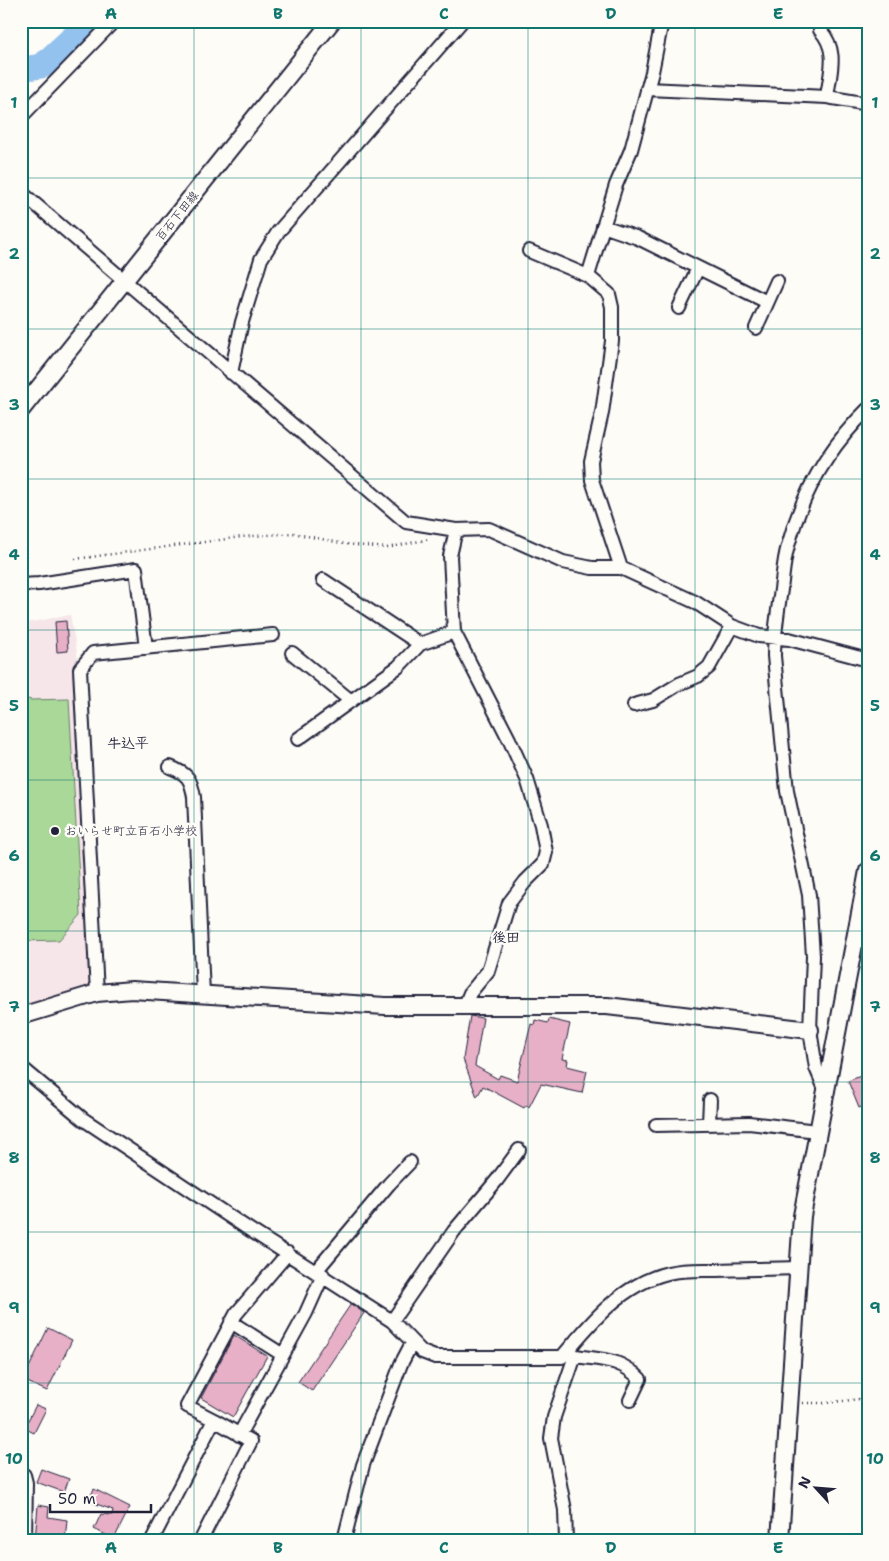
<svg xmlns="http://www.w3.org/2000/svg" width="889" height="1561" viewBox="0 0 889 1561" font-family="'Shantell Sans','Klee One',sans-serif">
	<rect width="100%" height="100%" fill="#fdfcf7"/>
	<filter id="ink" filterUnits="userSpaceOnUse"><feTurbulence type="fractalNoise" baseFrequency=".02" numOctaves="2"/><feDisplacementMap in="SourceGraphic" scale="10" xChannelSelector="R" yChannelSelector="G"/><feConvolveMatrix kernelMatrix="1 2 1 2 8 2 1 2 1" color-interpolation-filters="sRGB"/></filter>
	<g filter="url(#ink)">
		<path fill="#f6e5e9" d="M 70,615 L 80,669 L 97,993 L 21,1016 L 21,624 Z"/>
		<path fill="#a9d898" stroke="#667d6a" d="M 21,697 L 31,700 L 69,699 L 81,915 L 59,940 L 21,941 Z"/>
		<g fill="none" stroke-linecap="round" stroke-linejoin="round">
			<path stroke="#93c2ee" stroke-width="25" d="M 21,69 L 42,66 L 91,21"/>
		</g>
		<path fill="#e7b0c7" stroke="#22223b" d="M 66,621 L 68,651 L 57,652 L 55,622 Z
			M 470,1016 L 483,1018 L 475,1066 L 498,1079 L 500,1075 L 517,1081 L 531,1024 L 534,1025 L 535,1020 L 548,1023 L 549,1019 L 570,1024 L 562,1059 L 568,1060 L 567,1066 L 587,1071 L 582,1093 L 541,1084 L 529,1107 L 526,1105 L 524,1108 L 483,1086 L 477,1097 L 463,1059 Z
			M 868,1073 L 868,1104 L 859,1108 L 848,1081 Z
			M 351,1304 L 364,1313 L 312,1391 L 298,1382 Z
			M 48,1328 L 72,1340 L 47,1391 L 23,1380 Z
			M 234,1335 L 267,1356 L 233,1417 L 201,1398 Z
			M 36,1405 L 46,1409 L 34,1433 L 24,1428 Z
			M 41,1469 L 69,1479 L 64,1492 L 36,1482 Z
			M 94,1489 L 130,1507 L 114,1539 L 94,1529 L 101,1514 L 112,1515 L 113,1510 L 88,1501 Z
			M 38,1505 L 49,1507 L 48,1517 L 67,1520 L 65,1540 L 35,1540 Z"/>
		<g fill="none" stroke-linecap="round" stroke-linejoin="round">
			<defs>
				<path id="street" d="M 820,30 C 839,51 830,72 827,97
					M 647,89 L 827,97 L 868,104
					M 21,117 L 114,21
					M 21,192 L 406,522 L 456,530 L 489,529 L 563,562 L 592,568 L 621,568 L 695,602 L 732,626 L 759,636 L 789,639 L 868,660
					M 603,226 L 638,238 L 767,302
					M 529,251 L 588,276
					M 679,308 L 698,268
					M 756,328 L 777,281
					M 231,373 L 242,322 L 261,259 L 278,232 L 462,21
					M 456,530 L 450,556 L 454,632 L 509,739 L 527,779 L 541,825 L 546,852 L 543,864 L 525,882 L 509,903 L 488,971 L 470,993 L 465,1005
					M 621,568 L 592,480 L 591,461 L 602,413 L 612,341 L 612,307 L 609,294 L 588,276 L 616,185 L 631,150 L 652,72 L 662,21
					M 323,580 L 420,644
					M 21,585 L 39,584 L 136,569 L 146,648
					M 292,653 L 351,701
					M 634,705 L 653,700 L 679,684 L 698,676 L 709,667 L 732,626
					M 298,739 L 398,667 L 420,644 L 454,632
					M 170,767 C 188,774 191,779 194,797 L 203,994
					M 97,993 L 80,669 L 93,653 L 273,635
					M 21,1067 L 83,1119 L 250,1230 L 392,1321 L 422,1352 L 435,1357 L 562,1357 C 590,1323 622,1284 668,1273 C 683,1269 701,1270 717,1270 C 744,1269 770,1269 797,1268
					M 825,1089 L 816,1068 L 810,1030 L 813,956 L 809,895 L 787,791 L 774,656 C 774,636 777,616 780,596 C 783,579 783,562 788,546 C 802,493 829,447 868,409
					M 709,1123 L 710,1100
					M 656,1125 L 749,1123 L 817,1131
					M 316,1271 L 389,1184 L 410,1162
					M 392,1321 L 454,1231 L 497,1180 L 519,1150
					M 231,1322 L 283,1355
					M 575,1356 C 602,1360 620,1358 640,1379 L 630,1400
					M 239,1435 L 306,1313 L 323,1275
					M 21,1473 L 24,1475 L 26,1483 L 25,1540
					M 152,1540 L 214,1420 L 187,1406 L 236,1314 L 288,1253
					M 201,1540 L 251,1441 L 214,1420
					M 344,1540 L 363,1465 L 401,1364 L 412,1343
					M 566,1540 L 565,1510 L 551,1438 L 554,1417 L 575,1356 L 567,1351"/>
				<path id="secondary" d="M 21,410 L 332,21
					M 21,1016 L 97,993 L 132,990 L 385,1006 L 607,1006 L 810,1030
					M 780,1540 L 802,1216 L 868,871"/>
			</defs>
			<use href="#street" stroke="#22223b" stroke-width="16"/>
			<use href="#secondary" stroke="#22223b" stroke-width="20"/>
			<path stroke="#22223b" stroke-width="2.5" stroke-dasharray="1 4" stroke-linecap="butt" d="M 75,559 L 242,537 L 293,533 L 345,544 L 387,548 L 429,539
				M 803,1403 L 826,1403 L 868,1398"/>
			<use href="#street" stroke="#fdfcf7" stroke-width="12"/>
			<use href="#secondary" stroke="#fdfcf7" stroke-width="16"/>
		</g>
	</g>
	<path fill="none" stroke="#0f766e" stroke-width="1" stroke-opacity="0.55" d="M 194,21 L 194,1540M 361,21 L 361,1540M 528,21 L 528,1540M 695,21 L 695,1540M 21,178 L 868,178M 21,329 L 868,329M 21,479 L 868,479M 21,630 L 868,630M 21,780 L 868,780M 21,931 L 868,931M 21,1082 L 868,1082M 21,1232 L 868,1232M 21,1383 L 868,1383"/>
	<circle fill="#22223b" stroke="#fdfcf7" stroke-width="2" cx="55" cy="831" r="5"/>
	<g text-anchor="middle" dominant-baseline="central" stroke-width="5" stroke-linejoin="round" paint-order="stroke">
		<g font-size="12" fill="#22223b" stroke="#fdfcf7">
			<text transform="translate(177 216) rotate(-51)">百石下田線</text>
		</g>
		<g font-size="12" fill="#22223b" stroke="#fdfcf7" text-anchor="start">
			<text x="65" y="831">おいらせ町立百石小学校</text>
		</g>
		<g font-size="14" font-weight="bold" fill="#22223b" stroke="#fdfcf7">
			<text x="128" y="743">牛込平</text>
			<text x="506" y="937">後田</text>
		</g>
	</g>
	<rect width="889" height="1561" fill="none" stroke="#fdfcf7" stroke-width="55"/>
	<g transform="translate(816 1488) rotate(296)" stroke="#fdfcf7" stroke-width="4" paint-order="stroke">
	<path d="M0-4L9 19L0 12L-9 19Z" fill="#22223b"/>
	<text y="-8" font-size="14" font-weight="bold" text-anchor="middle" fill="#22223b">N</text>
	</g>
	<path d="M50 1504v8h101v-8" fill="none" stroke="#22223b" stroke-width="2.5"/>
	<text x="58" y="1504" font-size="15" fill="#22223b" stroke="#fdfcf7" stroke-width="4" paint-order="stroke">50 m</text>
	<rect x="28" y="28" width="834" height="1506" fill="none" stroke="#0f766e" stroke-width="2"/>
	<g font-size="16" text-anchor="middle" font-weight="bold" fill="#0f766e">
		<text x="111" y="19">A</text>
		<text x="278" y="19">B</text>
		<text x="444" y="19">C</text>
		<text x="611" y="19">D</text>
		<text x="778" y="19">E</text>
		<text x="14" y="108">1</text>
		<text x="875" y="108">1</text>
		<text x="14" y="259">2</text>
		<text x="875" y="259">2</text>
		<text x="14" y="410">3</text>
		<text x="875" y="410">3</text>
		<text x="14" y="560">4</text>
		<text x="875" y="560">4</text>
		<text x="14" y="711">5</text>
		<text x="875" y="711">5</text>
		<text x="14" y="861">6</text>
		<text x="875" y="861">6</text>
		<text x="14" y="1012">7</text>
		<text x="875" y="1012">7</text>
		<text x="14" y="1163">8</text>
		<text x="875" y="1163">8</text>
		<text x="14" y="1313">9</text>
		<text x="875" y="1313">9</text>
		<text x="14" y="1464">10</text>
		<text x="875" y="1464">10</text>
		<text x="111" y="1553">A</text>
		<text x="278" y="1553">B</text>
		<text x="444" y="1553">C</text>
		<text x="611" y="1553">D</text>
		<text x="778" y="1553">E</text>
	</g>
</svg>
